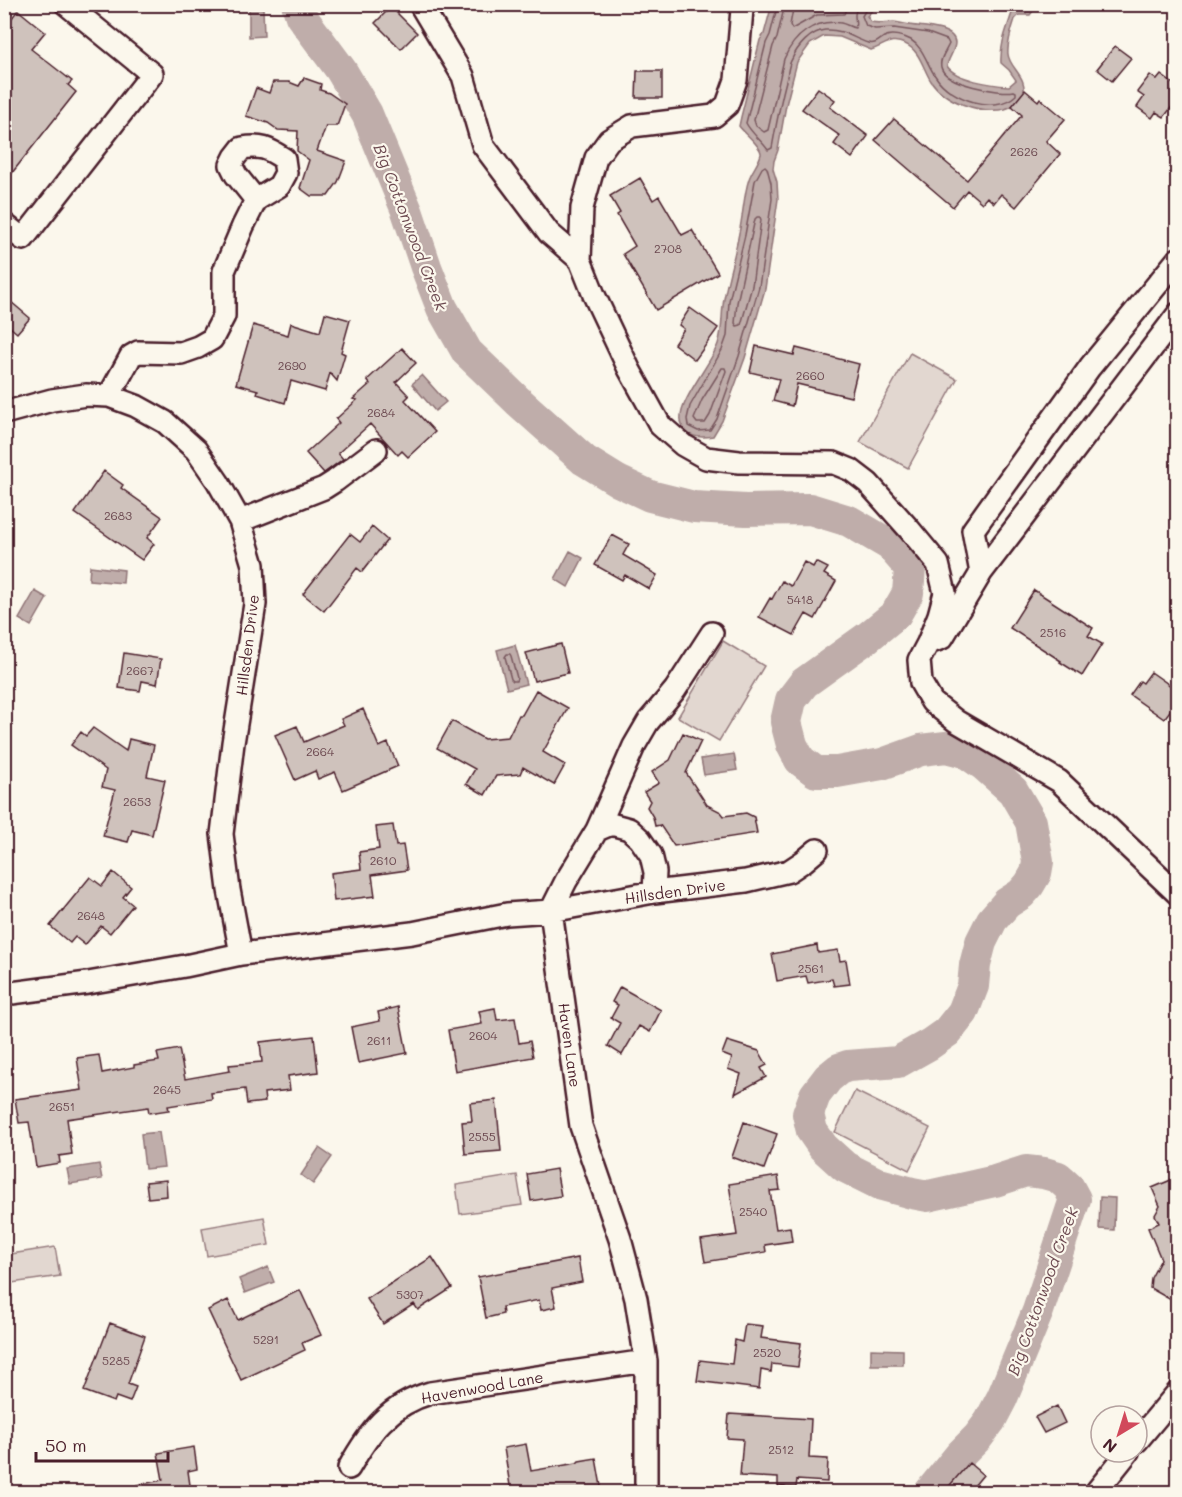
<svg xmlns="http://www.w3.org/2000/svg" width="1182" height="1497" viewBox="0 0 1182 1497" font-family="Mali,sans-serif">
	<rect width="100%" height="100%" fill="#fbf7ec"/>
	<filter id="ink" filterUnits="userSpaceOnUse"><feTurbulence type="fractalNoise" baseFrequency=".0167" numOctaves="2"/><feDisplacementMap in="SourceGraphic" scale="12" xChannelSelector="R" yChannelSelector="G"/><feConvolveMatrix kernelMatrix="1 2 1 2 8 2 1 2 1" color-interpolation-filters="sRGB"/></filter>
	<g filter="url(#ink)">
		<path fill="#e2d7d0" stroke="#967b7e" stroke-width="1.5" d="M 910,353 L 957,379 L 908,468 L 860,442 Z
			M 723,641 L 764,666 L 719,741 L 678,717 Z
			M 855,1091 L 930,1128 L 909,1170 L 835,1132 Z
			M 517,1175 L 522,1205 L 460,1214 L 456,1185 Z
			M 264,1217 L 269,1245 L 207,1256 L 202,1228 Z
			M 55,1247 L 60,1276 L 5,1284 L 5,1255 Z"/>
		<path fill="#bfadaa" stroke="#907477" stroke-width="1.5" d="M 773,5 L 877,5 L 867,16 L 871,22 C 879,24 886,22 894,22 C 903,23 910,26 918,26 C 928,27 955,29 955,43 C 955,51 948,58 947,66 C 956,80 992,85 1009,86 L 1016,80 L 1009,70 L 1001,63 C 1000,45 1006,31 1012,13 L 1009,10 L 1008,5 L 1035,5 L 1033,11 L 1030,15 L 1019,15 L 1015,19 C 1012,28 1007,45 1008,54 C 1009,68 1029,77 1023,96 C 1021,102 1011,107 1005,109 C 980,114 945,102 931,81 C 923,69 920,50 905,44 C 890,37 885,46 871,50 L 840,37 L 824,36 L 810,44 L 797,62 L 786,105 L 778,150 L 774,161 L 773,169 L 777,182 L 778,199 L 765,289 L 745,358 L 722,421 L 713,436 C 700,438 683,438 681,421 C 678,402 711,364 718,344 C 723,330 721,314 724,299 C 728,277 735,255 739,233 C 743,217 744,193 749,179 C 752,170 759,163 761,154 C 762,147 744,133 739,126 L 741,117 L 760,40 L 764,34 L 771,8 Z
			M 249,8 L 263,8 L 264,36 L 249,37 Z
			M 422,375 L 446,402 L 435,411 L 412,384 Z
			M 570,551 L 583,558 L 568,587 L 555,579 Z
			M 90,566 L 124,570 L 123,583 L 89,580 Z
			M 35,591 L 47,598 L 31,626 L 19,619 Z
			M 515,645 L 526,684 L 507,689 L 497,650 Z
			M 734,754 L 737,770 L 704,775 L 701,759 Z
			M 159,1132 L 164,1167 L 145,1169 L 141,1134 Z
			M 319,1148 L 332,1157 L 313,1184 L 301,1175 Z
			M 99,1164 L 102,1179 L 70,1184 L 67,1169 Z
			M 1100,1197 L 1115,1198 L 1114,1230 L 1099,1229 Z
			M 268,1267 L 274,1282 L 245,1293 L 239,1279 Z
			M 871,1349 L 903,1350 L 903,1365 L 871,1365 Z"/>
		<g fill="none" stroke-linecap="round" stroke-linejoin="round">
			<path stroke="#79585e" stroke-width="1.5" d="M 778,4 L 770,35 L 766,43 L 746,123 C 751,133 762,141 768,150 L 772,148 C 776,126 780,103 786,81 C 788,74 788,65 792,59 C 797,47 811,31 825,30 C 844,29 852,38 868,43 C 876,45 879,40 884,37 C 892,33 904,36 911,40 C 924,48 927,65 936,77 C 950,99 995,115 1016,95 L 1016,92 L 1014,91 C 1000,94 944,84 941,67 C 939,59 946,51 949,44 L 947,40 L 928,33 L 894,28 L 875,29 L 866,26 L 862,16 L 869,4
				M 785,4 L 777,38 L 773,46 L 754,120 L 756,126 L 764,132 L 768,130 L 784,59 C 794,35 815,19 841,23 C 846,24 850,27 855,28 C 858,20 851,17 859,4
				M 794,4 L 790,25 L 792,29 L 817,15 L 844,14 L 848,4
				M 765,166 L 767,168 L 771,183 L 772,199 L 759,287 L 739,356 L 717,419 L 710,430 L 698,431 L 688,426 L 687,419 L 690,406 L 722,350 L 727,336 L 729,301 L 745,235 L 755,181 L 762,168 Z
				M 757,217 L 760,217 L 761,220 L 752,286 L 741,325 L 737,326 L 735,323 L 737,303 L 755,219 Z
				M 722,368 L 725,368 L 726,371 L 710,415 L 705,423 L 697,423 L 694,419 L 702,400 Z
				M 507,654 L 510,654 L 511,656 L 517,678 L 516,681 L 513,681 L 511,679 L 505,657 Z"/>
			<path stroke="#bfadaa" stroke-width="32" d="M 297,4 L 301,16 L 341,70 L 367,114 L 407,211 L 426,267 L 442,308 L 467,352 L 518,401 L 584,460 L 618,481 L 650,496 L 694,507 L 746,510 L 810,509 L 849,521 L 890,545 L 910,568 L 908,593 L 896,614 L 868,637 L 804,683 L 791,700 L 786,722 L 792,745 L 800,760 L 816,772 L 837,772 L 882,764 L 921,750 L 946,747 L 965,752 L 985,766 L 1013,791 L 1031,822 L 1038,862 L 1036,873 L 1029,885 L 1021,894 L 1007,903 L 992,920 L 981,942 L 975,965 L 973,986 L 963,1012 L 947,1032 L 930,1044 L 898,1062 L 848,1066 L 839,1069 L 828,1078 L 815,1095 L 808,1114 L 812,1131 L 823,1147 L 845,1167 L 879,1184 L 912,1193 L 928,1196 L 995,1181 L 1026,1171 L 1044,1173 L 1058,1177 L 1068,1186 L 1075,1199 L 1038,1311 L 1002,1398 L 990,1421 L 978,1437 L 960,1455 L 930,1492"/>
		</g>
		<path fill="#cfc2bc" stroke="#4a1f2b" stroke-width="1.5" d="M 391,7 L 417,33 L 401,49 L 375,23 Z
			M 18,10 L 45,32 L 31,49 L 72,81 L 68,85 L 76,92 L 4,183 L 4,28 Z
			M 1115,46 L 1131,58 L 1112,81 L 1097,69 Z
			M 637,71 L 662,71 L 662,98 L 636,98 Z
			M 1150,75 L 1157,80 L 1161,75 L 1176,86 L 1172,92 L 1178,97 L 1178,99 L 1164,117 L 1156,112 L 1152,118 L 1137,107 L 1144,97 L 1137,92 Z
			M 304,78 L 321,84 L 320,90 L 329,93 L 345,104 L 337,126 L 326,126 L 317,151 L 346,161 L 338,182 L 328,196 L 311,196 L 300,188 L 309,160 L 297,151 L 298,131 L 278,130 L 268,123 L 246,116 L 256,88 L 269,93 L 273,82 L 289,82 L 299,86 Z
			M 818,88 L 835,100 L 830,107 L 868,136 L 852,158 L 834,144 L 840,136 L 802,109 Z
			M 1025,90 L 1038,101 L 1040,98 L 1065,119 L 1046,141 L 1060,154 L 1016,207 L 1001,194 L 994,203 L 987,197 L 982,203 L 967,190 L 953,207 L 875,140 L 894,119 L 967,180 L 1022,115 L 1012,106 Z
			M 640,178 L 653,200 L 659,196 L 682,235 L 692,230 L 718,273 L 656,310 L 623,254 L 635,246 L 617,215 L 620,213 L 610,196 Z
			M 4,296 L 30,318 L 17,333 L 4,322 Z
			M 690,308 L 718,328 L 695,360 L 674,344 L 684,329 L 679,325 Z
			M 325,313 L 350,320 L 341,352 L 345,354 L 337,381 L 330,373 L 325,391 L 291,381 L 285,403 L 257,394 L 258,390 L 236,384 L 253,325 L 288,335 L 291,323 L 320,332 Z
			M 756,346 L 794,355 L 796,348 L 859,364 L 851,397 L 797,384 L 792,406 L 773,401 L 779,379 L 750,372 Z
			M 402,348 L 416,363 L 396,382 L 409,396 L 405,400 L 435,432 L 408,457 L 402,451 L 398,455 L 370,424 L 338,453 L 343,459 L 324,473 L 306,453 L 339,423 L 336,419 L 357,400 L 353,399 L 370,384 L 367,380 Z
			M 104,471 L 123,485 L 121,488 L 162,517 L 147,538 L 154,544 L 142,560 L 75,513 Z
			M 372,527 L 387,540 L 362,572 L 357,568 L 324,611 L 303,594 L 350,534 L 360,542 Z
			M 612,535 L 629,544 L 623,555 L 657,575 L 649,589 L 625,575 L 622,580 L 595,565 Z
			M 804,562 L 813,567 L 816,562 L 828,568 L 824,574 L 836,581 L 815,619 L 806,614 L 794,635 L 759,617 L 770,598 L 772,599 L 782,581 L 791,586 Z
			M 1034,590 L 1093,628 L 1088,636 L 1102,644 L 1082,676 L 1060,662 L 1061,661 L 1010,628 Z
			M 561,644 L 568,673 L 534,681 L 526,653 Z
			M 124,653 L 161,659 L 157,684 L 142,681 L 140,691 L 119,688 Z
			M 1151,672 L 1178,691 L 1178,700 L 1164,719 L 1130,695 L 1140,681 L 1143,683 Z
			M 536,690 L 568,708 L 543,752 L 565,765 L 554,785 L 523,767 L 520,774 L 496,776 L 485,795 L 466,784 L 475,769 L 437,748 L 452,721 L 484,739 L 508,737 L 519,715 L 522,715 Z
			M 363,709 L 379,747 L 388,743 L 398,766 L 343,790 L 335,772 L 318,779 L 315,771 L 295,780 L 275,735 L 297,726 L 304,742 L 344,725 L 341,719 Z
			M 93,728 L 126,751 L 129,739 L 154,745 L 147,776 L 165,780 L 152,835 L 132,830 L 128,842 L 103,836 L 115,790 L 102,787 L 106,770 L 71,745 L 81,732 L 86,736 Z
			M 683,733 L 701,741 L 686,773 L 707,805 L 721,812 L 724,816 L 746,813 L 754,817 L 757,833 L 674,846 L 660,825 L 655,826 L 653,817 L 647,807 L 650,801 L 644,792 L 659,783 L 652,772 L 670,760 Z
			M 393,825 L 396,846 L 403,845 L 407,870 L 372,875 L 375,896 L 334,901 L 331,873 L 361,869 L 359,852 L 379,849 L 376,827 Z
			M 113,872 L 131,887 L 123,897 L 133,905 L 110,933 L 101,926 L 85,945 L 75,937 L 70,943 L 50,926 L 90,877 L 102,886 Z
			M 817,945 L 818,953 L 838,950 L 840,961 L 846,960 L 850,984 L 834,986 L 832,979 L 808,983 L 806,976 L 777,981 L 772,954 Z
			M 620,987 L 661,1010 L 650,1032 L 639,1026 L 622,1055 L 608,1046 L 620,1023 L 611,1018 L 618,1005 L 612,1002 Z
			M 398,1007 L 407,1053 L 358,1063 L 351,1027 L 380,1021 L 378,1012 Z
			M 495,1008 L 497,1020 L 515,1018 L 519,1043 L 530,1041 L 533,1057 L 455,1071 L 448,1030 L 482,1024 L 479,1011 Z
			M 314,1036 L 318,1072 L 288,1076 L 290,1090 L 264,1093 L 265,1102 L 247,1104 L 245,1089 L 211,1093 L 212,1099 L 168,1106 L 169,1110 L 149,1113 L 148,1107 L 67,1119 L 72,1154 L 59,1156 L 60,1163 L 36,1167 L 29,1122 L 19,1123 L 15,1099 L 82,1090 L 77,1058 L 99,1055 L 102,1073 L 134,1067 L 134,1065 L 159,1061 L 157,1053 L 179,1049 L 185,1079 L 230,1071 L 229,1065 L 262,1062 L 260,1042 Z
			M 727,1041 L 759,1051 L 767,1065 L 761,1068 L 766,1077 L 735,1094 L 741,1074 L 728,1069 L 732,1058 L 722,1054 Z
			M 496,1100 L 501,1151 L 465,1154 L 462,1122 L 472,1121 L 470,1103 Z
			M 744,1122 L 777,1134 L 764,1169 L 732,1157 Z
			M 556,1169 L 561,1196 L 531,1201 L 527,1174 Z
			M 778,1176 L 780,1190 L 770,1191 L 776,1229 L 790,1227 L 792,1241 L 765,1245 L 766,1252 L 705,1262 L 701,1240 L 737,1235 L 729,1184 Z
			M 1178,1177 L 1178,1304 L 1150,1288 L 1151,1278 L 1161,1259 L 1148,1228 L 1159,1223 L 1155,1215 L 1160,1206 L 1152,1188 Z
			M 166,1180 L 167,1196 L 148,1198 L 146,1182 Z
			M 432,1257 L 452,1288 L 418,1310 L 414,1304 L 383,1324 L 367,1299 Z
			M 578,1258 L 582,1282 L 552,1288 L 556,1307 L 541,1310 L 539,1300 L 502,1307 L 503,1314 L 486,1318 L 478,1277 Z
			M 300,1290 L 321,1335 L 302,1343 L 305,1350 L 241,1380 L 208,1310 L 228,1300 L 238,1320 Z
			M 110,1323 L 145,1336 L 128,1384 L 136,1387 L 130,1402 L 116,1397 L 114,1402 L 84,1391 Z
			M 745,1324 L 763,1326 L 761,1338 L 801,1343 L 798,1367 L 772,1364 L 771,1372 L 761,1370 L 759,1389 L 697,1381 L 700,1360 L 732,1364 L 735,1340 L 742,1342 Z
			M 1057,1406 L 1065,1423 L 1044,1433 L 1035,1417 Z
			M 729,1414 L 811,1419 L 809,1458 L 828,1459 L 827,1482 L 797,1480 L 796,1487 L 778,1486 L 778,1478 L 740,1476 L 743,1439 L 727,1438 Z
			M 526,1444 L 531,1471 L 577,1463 L 579,1461 L 596,1458 L 602,1492 L 511,1492 L 504,1448 Z
			M 194,1447 L 197,1469 L 188,1471 L 191,1492 L 138,1492 L 137,1485 L 163,1480 L 158,1453 Z
			M 969,1463 L 983,1475 L 969,1492 L 944,1492 Z"/>
		<g fill="none" stroke-linecap="round" stroke-linejoin="round">
			<defs>
				<path id="minor" d="M 420,4 L 463,76 L 483,145 L 549,233 L 580,260 L 594,295 L 629,369 L 660,425 L 683,445 L 706,458 L 739,462 L 834,463 L 851,470 L 868,483 L 909,529 L 938,564 L 945,593 L 939,615 L 928,643 L 919,660 L 921,683 L 932,702 L 956,721 L 1059,781 L 1178,894
					M 4,224 L 23,239 L 152,74 L 66,4
					M 580,260 L 582,208 L 596,158 L 609,140 L 632,126 L 714,116 L 727,105 L 736,80 L 742,9 L 744,4
					M 109,396 L 131,356 L 138,352 L 181,353 L 198,347 L 212,339 L 224,316 L 224,271 L 243,226 L 256,200 L 279,186 L 286,173 L 284,159 C 268,148 261,145 242,148 L 235,157 L 231,165 L 236,175 L 256,200
					M 4,413 L 52,400 L 86,395 L 109,396 L 136,406 L 165,422 L 196,450 L 218,482 L 240,521 L 253,565 L 255,604 L 233,743 L 222,834 L 229,890 L 241,954
					M 240,521 L 324,488 L 335,481 L 376,450
					M 981,573 L 1178,314
					M 934,641 L 942,638 L 981,573 L 973,530 L 1090,367 L 1178,259
					M 597,830 L 611,824 L 629,829 L 640,839 L 651,855 L 655,872 L 654,892
					M 4,994 L 88,983 L 185,966 L 241,954 L 412,933 L 507,914 L 551,911 L 654,892 L 746,881 L 789,871 L 804,861 L 817,850
					M 1137,1441 L 1178,1392
					M 349,1468 C 369,1432 389,1405 430,1393 L 646,1361
					M 646,1492 L 646,1361 L 636,1299 L 620,1239 L 581,1126 L 551,911 L 566,881 L 597,830 L 634,746 L 648,722 L 675,690 L 712,633
					M 1096,1492 L 1128,1452"/>
			</defs>
			<use href="#minor" stroke="#4a1f2b" stroke-width="26"/>
			<use href="#minor" stroke="#fbf7ec" stroke-width="21"/>
		</g>
	</g>
	<g text-anchor="middle" dominant-baseline="central" stroke-width="4.5" stroke-linejoin="round" paint-order="stroke">
		<g font-size="12" fill="#6b484f">
			<text x="1024" y="151">2626</text>
			<text x="668" y="248">2708</text>
			<text x="292" y="365">2690</text>
			<text x="810" y="375">2660</text>
			<text x="381" y="412">2684</text>
			<text x="118" y="515">2683</text>
			<text x="800" y="599">5418</text>
			<text x="1053" y="632">2516</text>
			<text x="140" y="670">2667</text>
			<text x="320" y="751">2664</text>
			<text x="137" y="801">2653</text>
			<text x="383" y="860">2610</text>
			<text x="91" y="915">2648</text>
			<text x="811" y="968">2561</text>
			<text x="483" y="1035">2604</text>
			<text x="379" y="1040">2611</text>
			<text x="167" y="1089">2645</text>
			<text x="62" y="1106">2651</text>
			<text x="482" y="1136">2555</text>
			<text x="753" y="1211">2540</text>
			<text x="410" y="1294">5307</text>
			<text x="266" y="1339">5291</text>
			<text x="767" y="1352">2520</text>
			<text x="116" y="1360">5285</text>
			<text x="781" y="1449">2512</text>
		</g>
		<g font-size="15" fill="#4a1f2b" stroke="#fbf7ec">
			<text transform="translate(247 645) rotate(-83)">Hillsden Drive</text>
			<text transform="translate(675 891) rotate(-8)">Hillsden Drive</text>
			<text transform="translate(570 1045) rotate(82)">Haven Lane</text>
			<text transform="translate(482 1387) rotate(-10)">Havenwood Lane</text>
		</g>
		<g font-size="16" font-style="italic" fill="#6d4a51" stroke="#fbf7ec">
			<text transform="translate(411 227) rotate(69)">Big Cottonwood Creek</text>
			<text transform="translate(1042 1291) rotate(-70)">Big Cottonwood Creek</text>
		</g>
	</g>
	<rect width="1182" height="1497" fill="none" stroke="#fbf7ec" stroke-width="24"/>
	<rect x="12" y="12" width="1158" height="1473" fill="none" stroke="#4a1f2b" stroke-width="2" filter="url(#ink)"/>
	<g transform="translate(1119 1434) rotate(218)"><circle r="28" fill="#fbf7ec" stroke="#b4a19f" stroke-width="1.5"/>
	<path d="M0-4.5L10 22L0 15L-10 22Z" fill="#d1495b"/>
	<text y="-9" font-size="16" font-weight="bold" text-anchor="middle" fill="#4a1f2b">N</text>
	</g>
	<path d="M36 1452v9h132v-9" fill="none" stroke="#4a1f2b" stroke-width="3"/>
	<text x="45" y="1452" font-size="18" fill="#4a1f2b" stroke="#fbf7ec" stroke-width="4.5" paint-order="stroke">50 m</text>
</svg>
